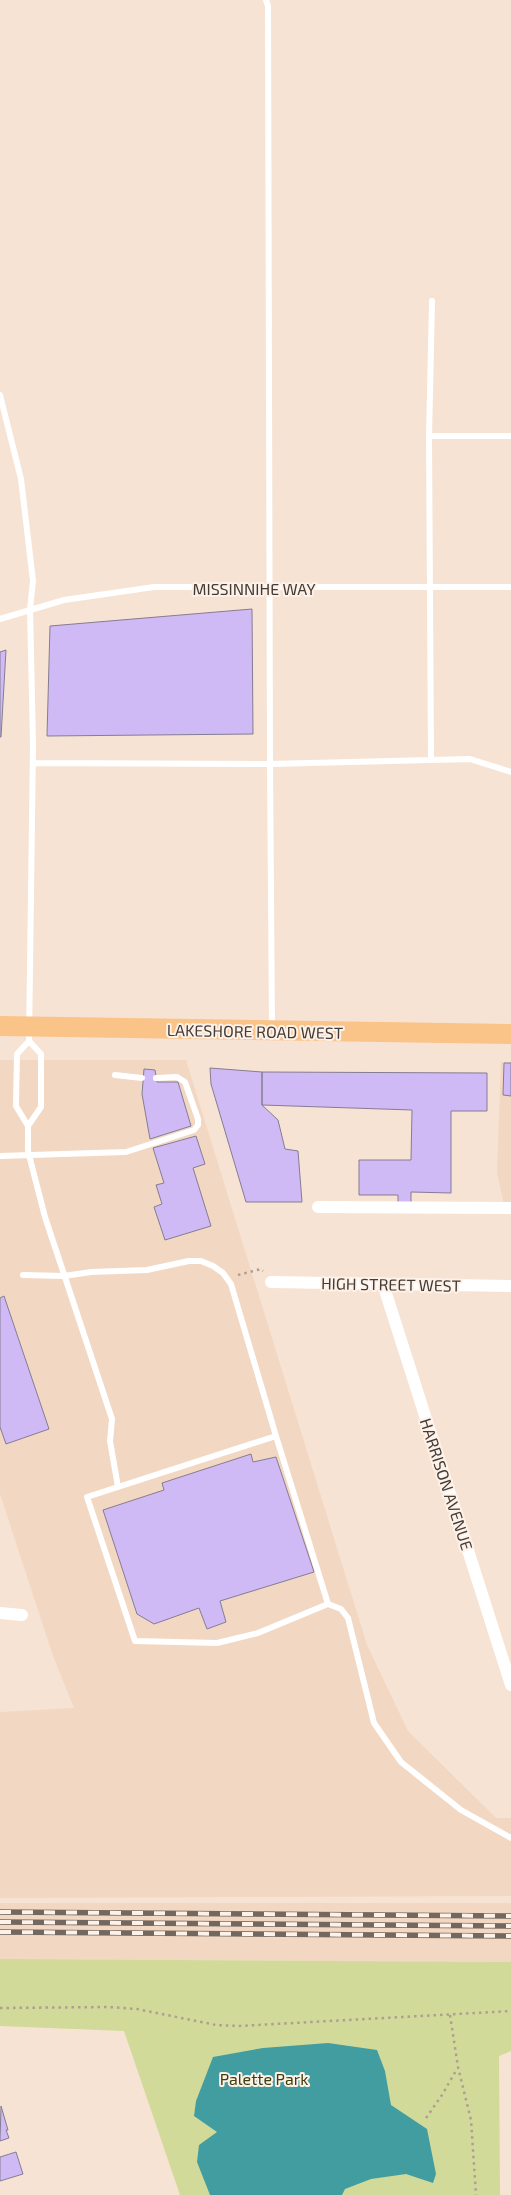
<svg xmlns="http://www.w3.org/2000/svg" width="511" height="2195" viewBox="0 0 511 2195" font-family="'Exo 2',sans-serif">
	<rect width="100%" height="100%" fill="#f7e3d3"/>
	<path fill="#f2d7c2" d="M 0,1060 L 186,1060 L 367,1645 L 408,1731 L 496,1818 L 511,1818 L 511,1896 L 0,1898 L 0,1712 L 74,1708 L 53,1656 L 0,1494 Z
		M 501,1062 L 511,1062 L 511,1203 L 504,1204 L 497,1173 Z
		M 0,1903 L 511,1903 L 511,1962 L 0,1959 Z"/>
	<path fill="#d1da99" d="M 0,1959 L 511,1962 L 511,2051 L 499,2056 L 500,2195 L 180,2195 L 124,2031 L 0,2026 Z"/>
	<path fill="#429da1" d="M 328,2043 L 377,2050 L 385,2071 L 391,2105 L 427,2129 L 436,2174 L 433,2183 L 406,2174 L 371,2179 L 345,2189 L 342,2195 L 210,2195 L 197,2162 L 199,2145 L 217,2132 L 194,2116 L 196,2101 L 213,2057 L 263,2048 Z"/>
	<path fill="#d0baf6" stroke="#847d92" d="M 252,609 L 253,734 L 47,736 L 50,626 Z
		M 6,650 L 1,737 L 0,737 L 0,652 Z
		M 504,1063 L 511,1063 L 511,1096 L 503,1095 Z
		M 210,1068 L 262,1072 L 262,1105 L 278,1120 L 285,1149 L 298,1151 L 302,1202 L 246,1202 L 211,1084 Z
		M 144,1069 L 155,1070 L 157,1082 L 178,1082 L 191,1126 L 150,1139 L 142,1094 Z
		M 262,1072 L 487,1073 L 487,1111 L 451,1111 L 451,1193 L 411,1192 L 411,1206 L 398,1206 L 398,1195 L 359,1195 L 359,1160 L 411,1160 L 412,1110 L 262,1105 Z
		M 196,1136 L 205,1164 L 193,1168 L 211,1226 L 165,1240 L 154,1207 L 162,1204 L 156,1185 L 164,1183 L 153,1148 Z
		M 4,1296 L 49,1429 L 6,1444 L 0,1427 L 0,1298 Z
		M 251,1454 L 253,1462 L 276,1457 L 314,1572 L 220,1601 L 226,1622 L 207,1629 L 199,1608 L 154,1624 L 137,1614 L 103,1510 L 164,1490 L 162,1483 Z
		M 1,2106 L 8,2130 L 6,2130 L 9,2138 L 0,2141 Z
		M 16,2152 L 23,2174 L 0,2181 L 0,2157 Z"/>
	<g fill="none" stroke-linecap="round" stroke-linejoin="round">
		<path stroke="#ae9f93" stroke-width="2.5" stroke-dasharray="2.5 4" stroke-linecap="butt" d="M 238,1275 L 261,1269 L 263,1271
			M 0,2008 L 108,2007 L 137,2009 L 216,2025 L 239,2026 L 511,2011
			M 450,2015 L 458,2067 L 471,2120 L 476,2195
			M 426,2118 L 442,2095 L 457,2069"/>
		<path stroke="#fff" stroke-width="6" d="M 266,0 L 268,6 L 270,764 L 470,759 L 511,772
			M 0,395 L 21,479 L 33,581 L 30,609 L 33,744 L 29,1041 L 41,1054 L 41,1107 L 28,1126 L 28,1151 L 45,1217 L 112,1419 L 110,1441 L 118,1487
			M 429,436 L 511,436
			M 0,619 L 64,600 L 154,587 L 511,587
			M 431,760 L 429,436 L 432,301
			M 33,763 L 270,764 L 272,1028
			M 115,1075 L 142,1078
			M 28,1126 L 16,1106 L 17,1054 L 29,1041
			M 0,1156 L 126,1152 L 194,1130 L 198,1125 L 198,1119 L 185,1082 L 177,1077 L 156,1078
			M 23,1275 L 64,1276 L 91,1272 L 147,1270 L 189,1261 L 201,1261 L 213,1266 L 223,1273 L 231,1284 L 276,1436 L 328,1604 L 258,1633 L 217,1643 L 135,1641 L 87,1497 L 276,1436
			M 328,1604 L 341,1609 L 348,1618 L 374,1723 L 401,1762 L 461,1810 L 511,1838"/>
		<path stroke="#fff" stroke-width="12" d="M 318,1207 L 511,1208
			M 271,1282 L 511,1286
			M 383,1284 L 511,1685
			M 0,1613 L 22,1615"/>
		<path stroke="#fac388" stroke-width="20" d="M 0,1026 L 511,1034"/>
		<defs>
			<path id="rail" d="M 0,1912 L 511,1916
				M 0,1922 L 511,1926
				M 0,1932 L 511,1936"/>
		</defs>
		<use href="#rail" stroke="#736860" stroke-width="5.5"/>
		<use href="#rail" stroke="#fef1e8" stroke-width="4" stroke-dasharray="11" stroke-linecap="butt"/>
	</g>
	<g text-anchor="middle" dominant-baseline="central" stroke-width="4" stroke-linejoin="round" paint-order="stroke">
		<g font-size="16" fill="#433b35" stroke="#fef1e8">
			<text x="254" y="588">MISSINNIHE WAY</text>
			<text transform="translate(255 1031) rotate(1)">LAKESHORE ROAD WEST</text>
			<text transform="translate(391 1284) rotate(1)">HIGH STREET WEST</text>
			<text transform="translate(447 1484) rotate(72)">HARRISON AVENUE</text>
		</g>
		<g font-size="16" fill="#3c400f" stroke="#fef1e8">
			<text x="264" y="2078">Palette Park</text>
		</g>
	</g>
</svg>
